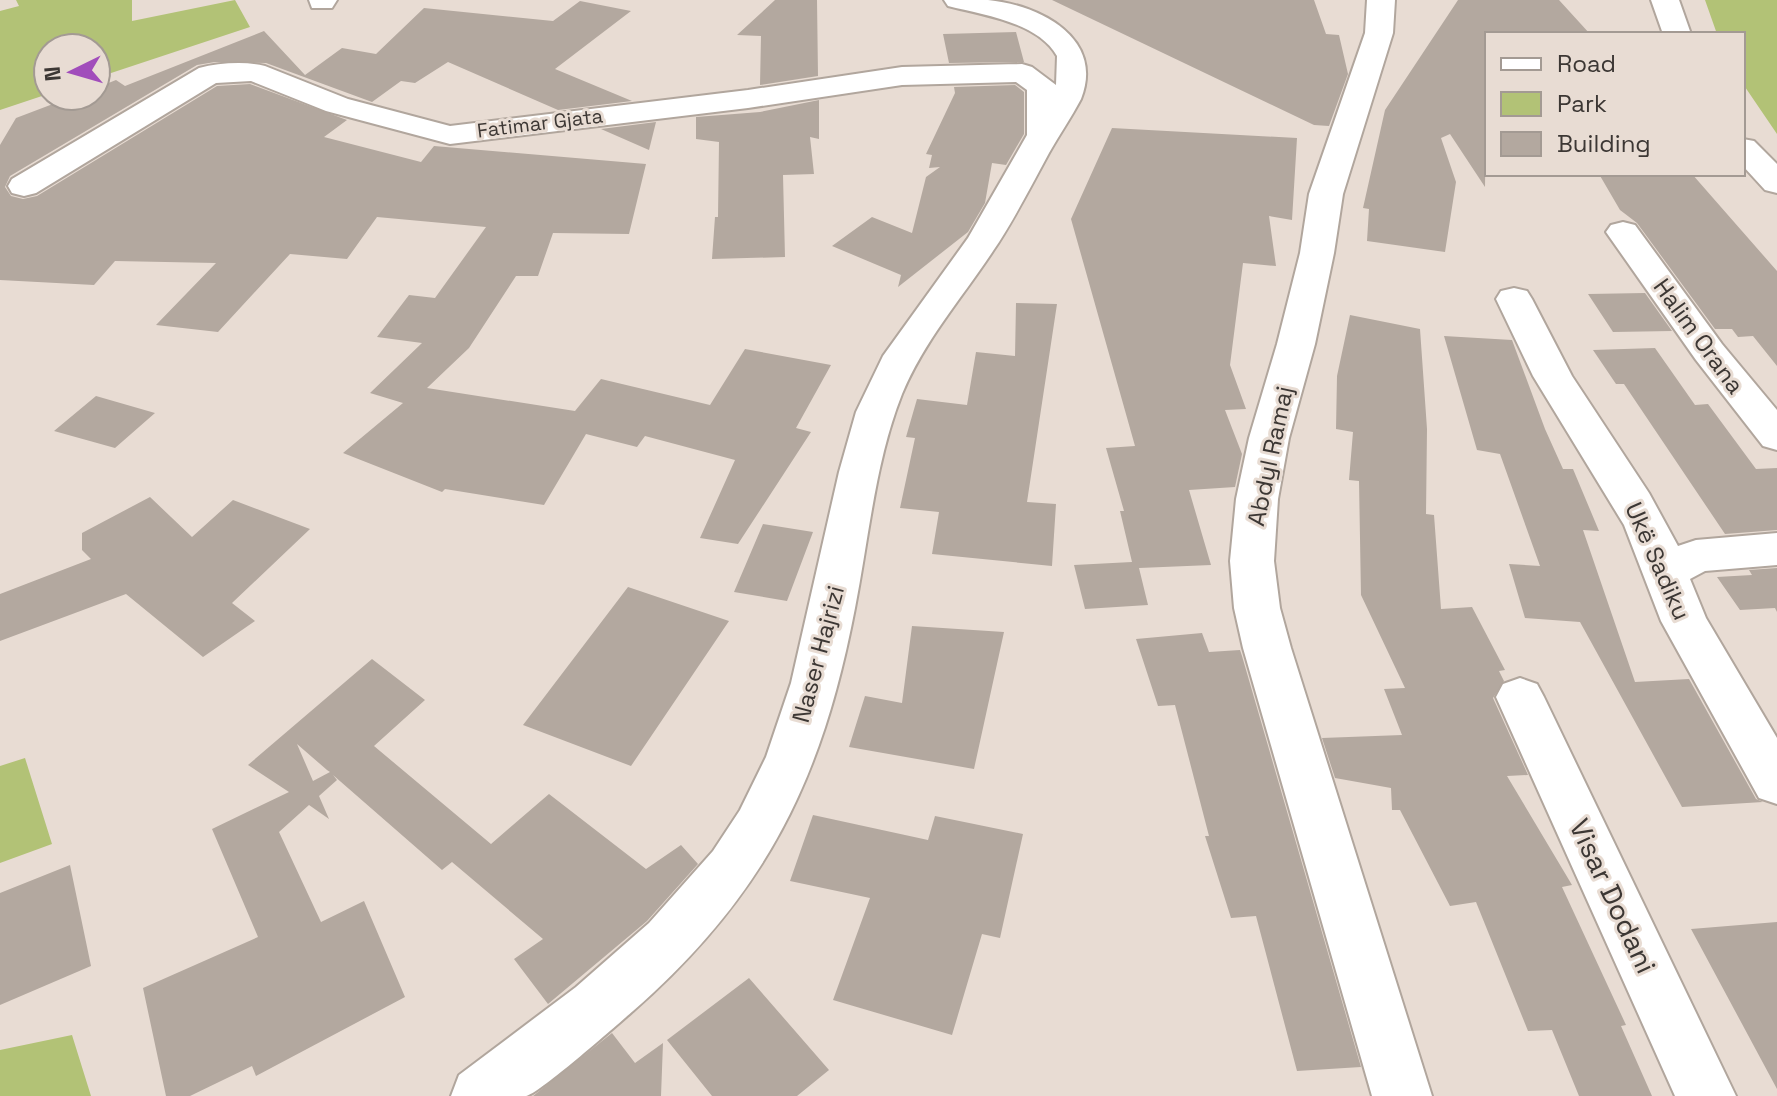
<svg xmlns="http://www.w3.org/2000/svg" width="1777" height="1096" viewBox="0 0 1777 1096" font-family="'Space Grotesk',sans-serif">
	<rect width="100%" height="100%" fill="#e8dcd3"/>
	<path fill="#b2c276" d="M 16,0 L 132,0 L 132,21 L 235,0 L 250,27 L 96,78 L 96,48 L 48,48 L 48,94 L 0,110 L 0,11 L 19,6 Z
		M 1705,0 L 1777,0 L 1777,134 L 1743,84 L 1743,34 L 1717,34 Z
		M 25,758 L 52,844 L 0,863 L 0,766 Z
		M 72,1035 L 91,1096 L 0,1096 L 0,1050 Z"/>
	<path fill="#b3a89f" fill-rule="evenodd" d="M 775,0 L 817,0 L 818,76 L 760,85 L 761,36 L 737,35 Z
		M 1052,0 L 1314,0 L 1326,34 L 1339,35 L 1348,74 L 1329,126 L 1314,125 Z
		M 1458,0 L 1559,0 L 1590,34 L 1487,34 L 1485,187 L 1450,134 L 1441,138 L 1456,182 L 1445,252 L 1367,241 L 1369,209 L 1363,208 L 1385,110 Z
		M 580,1 L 631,11 L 555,69 L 632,101 L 558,110 L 448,62 L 415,83 L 401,81 L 372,102 L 266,63 L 215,62 L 197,65 L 10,176 L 5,187 L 11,196 L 23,199 L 37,196 L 217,86 L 250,84 L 347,120 L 324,137 L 421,162 L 434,146 L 646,164 L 629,234 L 553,233 L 538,276 L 516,276 L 469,348 L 427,388 L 575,411 L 601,379 L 710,405 L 745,349 L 831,365 L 796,428 L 811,432 L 738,544 L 700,538 L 735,460 L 645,436 L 637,447 L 586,434 L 544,505 L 445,489 L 442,492 L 343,453 L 403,403 L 370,393 L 422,343 L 377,337 L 409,295 L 435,298 L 486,227 L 377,217 L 347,259 L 290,254 L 218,332 L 156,325 L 216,263 L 115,261 L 94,285 L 0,280 L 0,145 L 16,118 L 74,96 L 96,96 L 96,88 L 116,80 L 125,86 L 264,31 L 305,75 L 342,48 L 376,54 L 424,8 L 553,21 Z
		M 1016,32 L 1024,62 L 949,63 L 943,34 Z
		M 1015,85 L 1024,92 L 1024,134 L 1006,165 L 992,163 L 985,203 L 968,232 L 898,287 L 901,275 L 832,246 L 872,217 L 912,233 L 926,177 L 940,167 L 929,168 L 932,155 L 926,154 L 955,93 L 954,87 Z
		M 819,100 L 819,139 L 810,137 L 814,174 L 783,175 L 785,257 L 712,259 L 715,217 L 718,217 L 719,142 L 696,139 L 696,117 L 760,112 Z
		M 656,122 L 649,150 L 601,129 Z
		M 1112,128 L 1297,138 L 1292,220 L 1269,216 L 1276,266 L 1243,263 L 1230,365 L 1246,409 L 1225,410 L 1242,454 L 1235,487 L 1189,490 L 1211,565 L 1139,568 L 1148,605 L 1085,609 L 1074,565 L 1132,562 L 1120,511 L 1124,511 L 1106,448 L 1135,446 L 1071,219 Z
		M 1599,174 L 1692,174 L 1777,271 L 1777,366 L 1753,336 L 1738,337 L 1732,329 L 1715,329 L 1637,223 L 1620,210 Z
		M 1645,293 L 1672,331 L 1613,332 L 1588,294 Z
		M 1016,303 L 1057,304 L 1027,502 L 1056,504 L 1052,566 L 932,554 L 939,512 L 900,508 L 915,438 L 906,437 L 917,399 L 967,405 L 976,352 L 1015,356 Z
		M 1350,315 L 1420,329 L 1427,429 L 1426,514 L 1434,515 L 1441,609 L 1472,607 L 1505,670 L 1499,671 L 1504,681 L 1493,698 L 1528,775 L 1507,776 L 1572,885 L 1562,887 L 1626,1025 L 1621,1026 L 1652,1096 L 1579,1096 L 1552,1030 L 1528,1031 L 1476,902 L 1450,906 L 1400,810 L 1392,810 L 1391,788 L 1335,778 L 1322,738 L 1402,735 L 1384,689 L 1405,688 L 1361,595 L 1359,481 L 1349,480 L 1353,432 L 1336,429 L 1337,376 Z
		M 1444,336 L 1512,340 L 1545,429 L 1563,469 L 1573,469 L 1599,531 L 1583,530 L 1635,682 L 1689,679 L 1756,799 L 1763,802 L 1682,807 L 1580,622 L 1525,618 L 1509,564 L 1540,566 L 1500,454 L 1477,450 Z
		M 1655,348 L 1695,405 L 1708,404 L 1756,469 L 1777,468 L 1777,530 L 1725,534 L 1624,384 L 1616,384 L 1593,350 Z
		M 96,396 L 155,413 L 115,448 L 54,431 Z
		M 150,497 L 192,537 L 233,500 L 310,529 L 232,603 L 255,621 L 203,657 L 126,594 L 0,641 L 0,594 L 91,559 L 82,550 L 82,533 Z
		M 763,524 L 813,532 L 787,601 L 734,592 Z
		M 1777,568 L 1777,612 L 1775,608 L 1740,610 L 1717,577 L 1752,575 L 1749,570 Z
		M 628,587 L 729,621 L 631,766 L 523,725 Z
		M 912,626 L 1004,632 L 974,769 L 849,747 L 865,696 L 902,703 Z
		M 1202,633 L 1209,652 L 1240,650 L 1242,656 L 1361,1067 L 1297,1071 L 1256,916 L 1231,918 L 1205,836 L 1209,836 L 1175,705 L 1158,706 L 1136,639 Z
		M 372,659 L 425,700 L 374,746 L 491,844 L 549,794 L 646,869 L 681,845 L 698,864 L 647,921 L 548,1004 L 514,959 L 543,939 L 452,862 L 442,870 L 333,775 L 337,780 L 319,796 L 329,819 L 309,805 L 279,832 L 321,922 L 364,901 L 405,997 L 256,1076 L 252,1066 L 190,1096 L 166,1096 L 143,988 L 258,937 L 212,829 L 289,792 L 248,765 ZM 297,744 L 327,770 L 330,772 L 313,781 Z
		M 813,815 L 928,840 L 935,816 L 1023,834 L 1000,938 L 982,934 L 952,1035 L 833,1000 L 870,898 L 790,881 Z
		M 70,865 L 91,966 L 0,1005 L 0,893 Z
		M 1777,922 L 1777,1089 L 1691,929 Z
		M 749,978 L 829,1070 L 797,1096 L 712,1096 L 667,1040 Z
		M 612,1033 L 635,1063 L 663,1043 L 661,1096 L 533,1096 Z"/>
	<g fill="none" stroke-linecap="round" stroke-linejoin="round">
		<defs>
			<path id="minor" d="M 309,0 L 337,0 L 332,8 L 312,8 Z
				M 944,0 C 959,0 974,0 988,0 C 1040,5 1105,38 1081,99 C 1071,118 1059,135 1049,153 C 1031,186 1014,220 993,251 C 962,298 924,341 902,394 C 875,462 869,537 855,608 C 822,780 766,894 633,1011 C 618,1024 539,1094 526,1096 C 502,1096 475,1096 451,1096 L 459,1075 L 576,987 L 649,923 L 713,851 L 740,810 L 766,757 L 791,683 L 839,472 L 856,412 L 883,356 L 968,238 L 1027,135 L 1027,90 L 1016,82 L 902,85 L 748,108 L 450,144 L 326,111 L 251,81 L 216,83 L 36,193 L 24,196 L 12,193 L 8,186 L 12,179 L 199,68 C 219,63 245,61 265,66 L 348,99 L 450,126 L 748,90 L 902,67 L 1022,64 L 1032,67 L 1056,85 L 1057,56 C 1038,22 983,15 948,6 Z
				M 1367,0 L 1395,0 L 1393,33 L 1343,194 L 1334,253 L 1315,344 L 1289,438 L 1278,499 L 1274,561 L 1280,608 L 1291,648 L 1432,1096 L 1372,1096 L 1243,648 L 1234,608 L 1230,561 L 1236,499 L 1249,438 L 1277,344 L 1300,253 L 1309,194 L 1365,33 Z
				M 1623,222 L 1635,225 L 1722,344 L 1777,410 L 1777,450 L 1763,446 L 1696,360 L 1606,232 L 1611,225 Z
				M 1514,288 L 1527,291 L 1532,299 L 1572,376 L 1649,493 L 1678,546 L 1696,540 L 1777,533 L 1777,565 L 1705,571 L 1690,579 L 1706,618 L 1777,738 L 1777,804 L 1759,798 L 1661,621 L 1624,525 L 1533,376 L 1496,299 L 1501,291 Z
				M 1520,678 L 1537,684 L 1544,697 L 1736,1096 L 1675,1096 L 1496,697 L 1503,684 Z"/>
			<path id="tertiary" d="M 1651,0 L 1679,0 L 1691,34 L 1663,34 Z
				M 1743,139 L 1754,141 L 1777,164 L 1777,193 L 1765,190 L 1743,166 Z"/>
		</defs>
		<use href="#minor" stroke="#b1a69d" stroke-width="4"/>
		<use href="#tertiary" stroke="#b1a69d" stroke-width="4"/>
		<use href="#minor" fill="#fff" fill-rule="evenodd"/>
		<use href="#tertiary" fill="#fff" fill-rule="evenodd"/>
	</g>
	<g text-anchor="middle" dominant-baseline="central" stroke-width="6" stroke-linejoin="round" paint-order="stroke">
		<g font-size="20" fill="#3c3734" stroke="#e8dcd3">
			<text transform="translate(540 123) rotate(-7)">Fatimar Gjata</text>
		</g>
		<g font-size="24" fill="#3c3734" stroke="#e8dcd3">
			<text transform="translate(1699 336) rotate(54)">Halim Orana</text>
			<text transform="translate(1270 456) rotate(-78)">Abdyl Ramaj</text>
			<text transform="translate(1658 561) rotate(66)">Ukë Sadiku</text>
			<text transform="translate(818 654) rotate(-75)">Naser Hajrizi</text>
		</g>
		<g font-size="28" fill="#3c3734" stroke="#e8dcd3">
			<text transform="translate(1613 896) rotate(65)">Visar Dodani</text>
		</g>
	</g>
	<rect x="1485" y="32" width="260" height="144" fill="#e8dcd3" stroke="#a39a93" stroke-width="2"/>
	<rect x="1501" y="58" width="40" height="12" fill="#ffffff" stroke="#a39a93" stroke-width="2"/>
	<text x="1557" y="72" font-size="24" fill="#3c3734">Road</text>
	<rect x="1501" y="92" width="40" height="24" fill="#b2c276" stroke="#a39a93" stroke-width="2"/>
	<text x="1557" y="112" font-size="24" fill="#3c3734">Park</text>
	<rect x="1501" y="132" width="40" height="24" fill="#b3a89f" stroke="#a39a93" stroke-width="2"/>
	<text x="1557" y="152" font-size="24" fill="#3c3734">Building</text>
	<g transform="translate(72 72) rotate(265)"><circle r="38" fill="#e8dcd3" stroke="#a39a93" stroke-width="2"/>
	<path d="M0-6L14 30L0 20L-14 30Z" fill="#a14dbb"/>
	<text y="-12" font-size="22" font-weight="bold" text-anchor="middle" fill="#3c3734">N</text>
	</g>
</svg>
